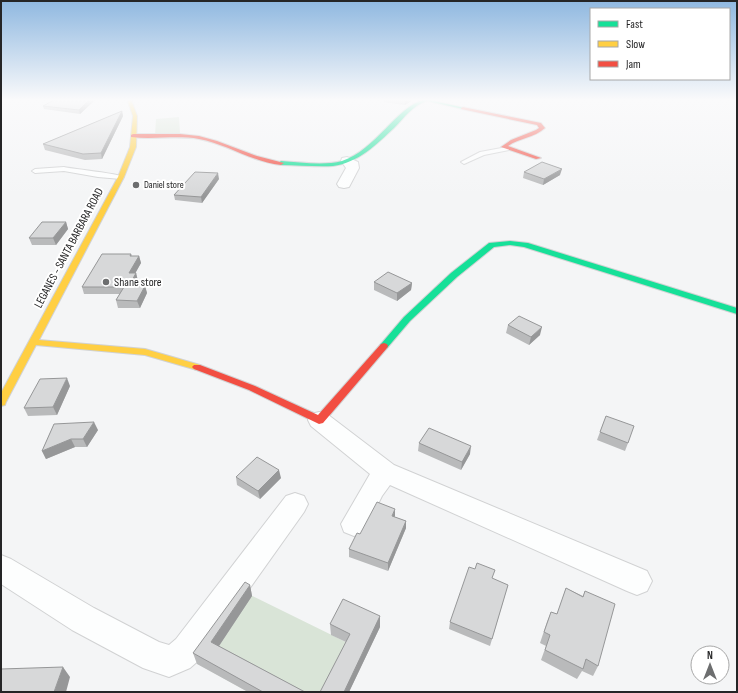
<svg xmlns="http://www.w3.org/2000/svg" width="738" height="693" viewBox="0 0 738 693" font-family="'Sofia Sans Condensed',sans-serif">
	<rect width="100%" height="100%" fill="#f4f5f6"/>
	<path fill="#d9e4d7" d="M 179,117 L 180,133 L 155,135 L 156,119 Z
		M 238,589 L 350,644 L 339,692 L 248,692 L 189,659 Z"/>
	<g fill="none" stroke-linecap="round" stroke-linejoin="round">
		<defs>
			<path id="lane" d="M 507,147 L 510,149 L 509,150 L 484,155 L 464,164 L 461,162 L 480,152 Z
				M 64,167 C 73,169 121,174 124,177 L 121,179 L 98,177 L 64,171 L 35,173 L 32,171 L 35,169 Z"/>
			<path id="street" d="M 347,157 L 358,162 L 359,168 L 349,187 L 344,188 L 339,187 L 337,184 L 346,168 L 341,161 L 342,158 Z
				M 319,412 L 327,414 L 394,465 L 647,571 L 652,581 L 647,591 L 637,595 L 627,591 L 390,485 L 382,496 L 364,532 L 354,536 L 344,532 L 341,524 L 370,474 L 311,426 L 308,420 L 311,414 Z
				M 295,493 L 304,496 L 308,504 L 304,512 L 198,661 L 190,668 L 169,677 L 143,668 L 72,630 L 1,584 L 1,555 L 11,559 L 94,608 L 159,642 L 169,645 L 176,639 L 286,496 Z"/>
			<path id="fast" d="M 425,99 L 465,108 L 463,109 L 427,101 C 413,105 404,118 394,128 C 377,144 358,163 333,166 C 316,167 298,165 281,165 L 278,163 L 281,161 C 300,162 323,166 342,161 C 376,150 396,107 425,99 Z
				M 510,241 L 528,243 L 737,308 L 737,314 L 524,247 L 510,245 L 494,247 L 457,277 L 410,321 L 387,348 L 381,348 L 380,346 L 381,344 L 404,317 L 451,273 L 489,243 Z"/>
			<path id="slow" d="M 127,99 L 131,99 L 137,116 L 136,147 L 124,177 L 39,340 L 145,349 L 200,365 L 202,367 L 197,370 L 145,355 L 36,345 L 6,402 L 5,405 L 1,406 L 1,393 L 118,177 L 130,147 L 133,116 Z"/>
			<path id="jam" d="M 463,107 L 541,123 L 545,128 C 534,138 519,138 508,146 L 541,158 L 536,159 L 501,147 L 511,140 L 536,130 L 539,128 L 537,125 L 461,109 L 461,108 Z
				M 133,134 L 180,134 L 199,136 L 217,141 L 257,156 L 284,163 L 281,165 C 252,162 227,144 199,139 C 176,135 153,140 131,137 L 131,135 Z
				M 384,343 L 387,344 L 388,346 L 387,348 L 323,423 L 319,424 L 249,390 L 194,369 L 192,367 L 194,365 L 200,365 L 255,386 L 318,415 L 381,344 Z"/>
		</defs>
		<use href="#lane" stroke="#d1d2d3" stroke-width="2"/>
		<use href="#street" stroke="#d1d2d3" stroke-width="2"/>
		<use href="#fast" stroke="#d1d2d3" stroke-width="2"/>
		<use href="#slow" stroke="#d1d2d3" stroke-width="2"/>
		<use href="#jam" stroke="#d1d2d3" stroke-width="2"/>
		<use href="#lane" fill="#fdfefe" fill-rule="evenodd"/>
		<use href="#street" fill="#fdfefe" fill-rule="evenodd"/>
		<use href="#fast" fill="#16e098" fill-rule="evenodd"/>
		<use href="#slow" fill="#ffcf43" fill-rule="evenodd"/>
		<use href="#jam" fill="#f24e42" fill-rule="evenodd"/>
	</g>
	<path fill="#b9babb" d="M 56,99 L 96,99 L 80,114 L 44,109 L 43,106 Z
		M 384,99 L 414,99 L 405,105 L 384,102 Z
		M 122,111 L 123,116 L 102,159 L 85,160 L 45,150 L 43,144 Z
		M 524,172 L 560,175 L 543,185 L 523,178 Z
		M 219,179 L 202,203 L 175,200 L 174,195 Z
		M 66,222 L 68,229 L 56,245 L 32,245 L 29,238 Z
		M 131,254 L 132,256 L 139,256 L 141,263 L 135,273 L 136,273 L 138,281 L 135,286 L 145,286 L 147,293 L 140,308 L 118,308 L 116,300 L 120,294 L 84,294 L 82,287 Z
		M 374,282 L 412,283 L 411,290 L 397,301 L 374,290 Z
		M 508,325 L 540,335 L 529,345 L 506,333 Z
		M 70,386 L 57,415 L 28,416 L 24,408 Z
		M 606,416 L 628,443 L 625,451 L 597,440 Z
		M 54,424 L 98,430 L 87,447 L 75,447 L 46,459 L 42,451 Z
		M 419,443 L 470,454 L 461,470 L 418,451 Z
		M 236,477 L 281,478 L 260,499 L 237,485 Z
		M 395,517 L 406,521 L 406,528 L 388,571 L 349,557 L 349,549 L 360,534 Z
		M 493,579 L 508,585 L 490,646 L 449,629 L 450,622 Z
		M 250,585 L 252,596 L 219,646 L 305,692 L 248,692 L 197,664 L 193,653 Z
		M 566,588 L 583,596 L 585,591 L 598,666 L 593,676 L 582,671 L 577,679 L 541,660 L 546,646 L 540,643 L 547,622 L 551,612 L 557,614 Z
		M 380,616 L 380,627 L 349,692 L 320,692 L 346,642 L 331,635 L 330,624 Z"/>
	<path fill="#969798" d="M 90,99 L 96,99 L 80,114 L 79,110 Z
		M 407,99 L 414,99 L 405,105 L 405,100 Z
		M 122,111 L 123,116 L 102,159 L 101,153 Z
		M 562,169 L 560,175 L 543,185 L 544,179 Z
		M 218,173 L 219,179 L 202,203 L 201,197 Z
		M 66,222 L 68,229 L 56,245 L 53,238 Z
		M 139,256 L 141,263 L 131,281 L 129,273 Z
		M 136,273 L 138,281 L 131,293 L 129,286 Z
		M 412,283 L 411,290 L 397,301 L 397,293 Z
		M 145,286 L 147,293 L 140,308 L 137,301 Z
		M 542,327 L 540,335 L 529,345 L 531,337 Z
		M 67,378 L 70,386 L 57,415 L 53,407 Z
		M 94,422 L 98,430 L 87,447 L 83,439 Z
		M 71,439 L 75,447 L 46,459 L 42,451 Z
		M 471,446 L 470,454 L 461,470 L 462,462 Z
		M 279,470 L 281,478 L 260,499 L 258,491 Z
		M 395,509 L 395,517 L 392,516 Z
		M 406,521 L 406,528 L 388,571 L 388,563 Z
		M 250,585 L 252,596 L 215,652 L 211,642 Z
		M 380,616 L 380,627 L 349,692 L 344,692 Z
		M 63,667 L 70,677 L 66,692 L 54,692 Z"/>
	<path fill="#d7d8d9" stroke="#969798" d="M 56,99 L 90,99 L 79,110 L 43,106 Z
		M 398,99 L 407,99 L 405,100 Z
		M 122,111 L 101,153 L 83,154 L 43,144 Z
		M 542,162 L 562,169 L 544,179 L 524,172 Z
		M 195,172 L 218,173 L 201,197 L 174,195 Z
		M 42,222 L 66,222 L 53,238 L 29,238 Z
		M 102,254 L 131,254 L 130,256 L 139,256 L 129,273 L 136,273 L 129,286 L 145,286 L 137,301 L 116,300 L 124,287 L 82,287 Z
		M 388,272 L 412,283 L 397,293 L 374,282 Z
		M 519,316 L 542,327 L 531,337 L 508,325 Z
		M 67,378 L 53,407 L 24,408 L 40,379 Z
		M 606,416 L 634,426 L 628,443 L 600,432 Z
		M 94,422 L 83,439 L 71,439 L 42,451 L 54,424 Z
		M 429,428 L 471,446 L 462,462 L 419,443 Z
		M 257,457 L 279,470 L 258,491 L 236,477 Z
		M 377,502 L 395,509 L 392,516 L 406,521 L 388,563 L 349,549 L 357,533 L 360,534 Z
		M 477,563 L 495,570 L 492,578 L 508,585 L 492,639 L 450,622 L 469,567 L 475,569 Z
		M 245,582 L 250,585 L 211,642 L 305,692 L 263,692 L 193,653 Z
		M 566,588 L 583,597 L 585,591 L 615,604 L 598,666 L 586,659 L 583,669 L 545,650 L 550,635 L 544,632 L 551,612 L 557,614 Z
		M 343,599 L 380,616 L 344,692 L 320,692 L 350,634 L 330,624 Z
		M 63,667 L 54,692 L 1,692 L 1,669 Z"/>
	<linearGradient id="sky" x2="0" y2="1"><stop stop-color="#8fb8e0"/><stop offset="0.51" stop-color="#fafafb"/><stop offset="1" stop-color="#fafafb" stop-opacity="0"/></linearGradient>
	<rect width="738" height="196" fill="url(#sky)"/>
	<g fill="#6d6e6f" stroke="#fff" stroke-width="1.5">
		<circle cx="136" cy="185" r="4"/>
		<circle cx="106" cy="282" r="4"/>
	</g>
	<g text-anchor="middle" dominant-baseline="central" stroke-width="4" stroke-linejoin="round" paint-order="stroke">
		<g font-size="10" fill="#252526" stroke="#fff" text-anchor="start">
			<text x="144" y="185">Daniel store</text>
		</g>
		<g font-size="12" fill="#252526" stroke="#fff">
			<text transform="translate(69 248) rotate(-62)">LEGANES - SANTA BARBARA ROAD</text>
		</g>
		<g font-size="12" fill="#252526" stroke="#fff" text-anchor="start">
			<text x="114" y="282">Shane store</text>
		</g>
	</g>
	<rect width="738" height="693" fill="none" stroke="#252526" stroke-width="4"/>
	<rect x="590" y="8" width="140" height="72" fill="#ffffff" stroke="#a8a8a8"/>
	<rect x="598" y="21" width="20" height="6" fill="#16e098" stroke="#a8a8a8"/>
	<text x="626" y="28" font-size="12" fill="#252526">Fast</text>
	<rect x="598" y="41" width="20" height="6" fill="#ffcf43" stroke="#a8a8a8"/>
	<text x="626" y="48" font-size="12" fill="#252526">Slow</text>
	<rect x="598" y="61" width="20" height="6" fill="#f24e42" stroke="#a8a8a8"/>
	<text x="626" y="68" font-size="12" fill="#252526">Jam</text>
	<g transform="translate(710 665)"><circle r="19" fill="#ffffff" stroke="#a8a8a8"/>
	<path d="M0-3L7 15L0 10L-7 15Z" fill="#6d6e6f"/>
	<text y="-6" font-size="11" font-weight="bold" text-anchor="middle" fill="#252526">N</text>
	</g>
</svg>
